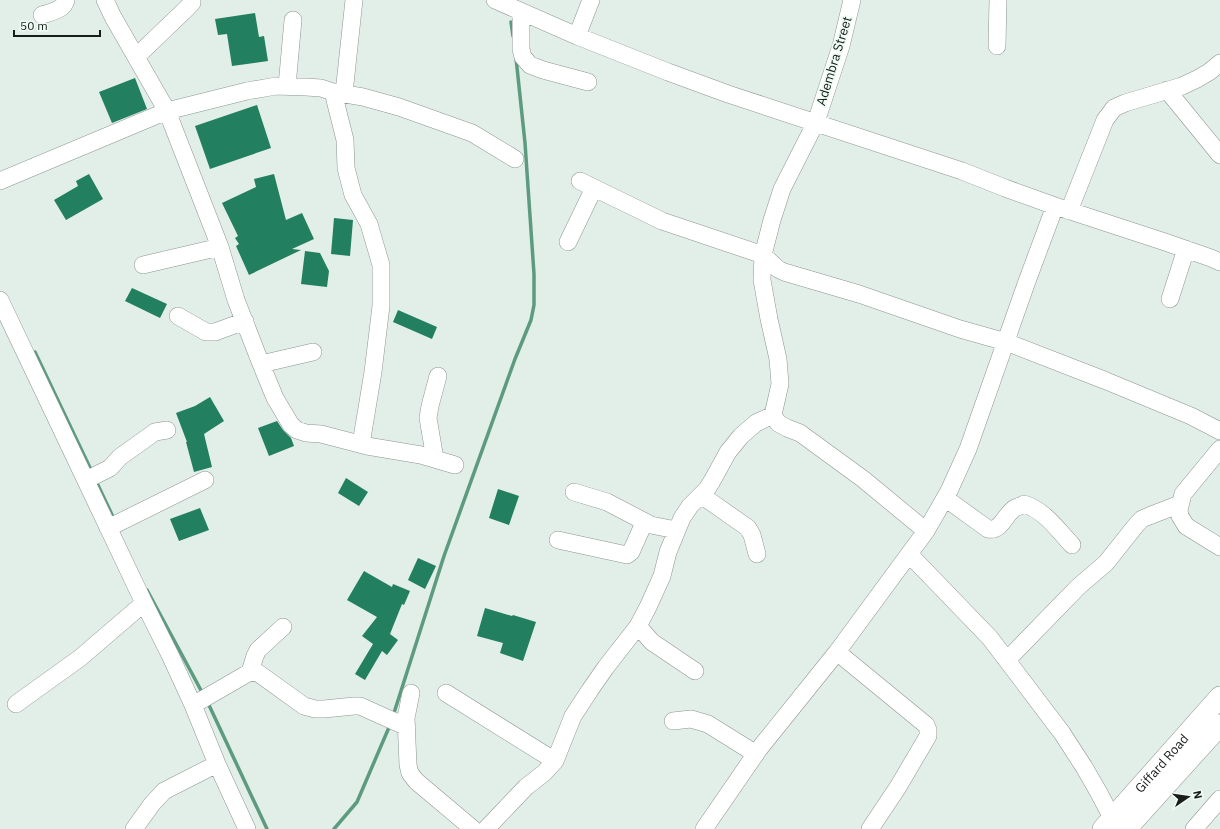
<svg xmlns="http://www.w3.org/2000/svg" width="1220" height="829" viewBox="0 0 1220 829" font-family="'IBM Plex Sans',sans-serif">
	<rect width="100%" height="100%" fill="#e2eee8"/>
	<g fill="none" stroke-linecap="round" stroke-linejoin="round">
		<path stroke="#5d9b81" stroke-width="3.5" d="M 511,22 L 513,36
			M 35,352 L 92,472
			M 96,481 L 114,519
			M 147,590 L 203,694
			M 208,703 L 267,829
			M 393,716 L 444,556 L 515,359 L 531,320 L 534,305 L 534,274 L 525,143 L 516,58
			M 334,829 L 357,802 L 390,725"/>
	</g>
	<path fill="#227f5f" d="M 255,13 L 259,37 L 264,36 L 268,61 L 232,66 L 227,34 L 218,35 L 215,19 Z
		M 135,78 L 147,109 L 112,123 L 99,92 Z
		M 257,105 L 271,148 L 210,169 L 195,126 Z
		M 89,174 L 103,199 L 66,220 L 54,200 L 78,186 L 76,181 Z
		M 274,174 L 286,220 L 302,213 L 314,239 L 292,249 L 301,250 L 249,275 L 236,246 L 239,244 L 235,238 L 238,236 L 222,203 L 256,187 L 254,179 Z
		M 334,218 L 353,220 L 350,256 L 331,254 Z
		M 305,251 L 320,253 L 329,271 L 327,287 L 301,284 Z
		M 132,288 L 167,304 L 160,318 L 125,301 Z
		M 398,310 L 437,327 L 432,339 L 393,322 Z
		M 210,397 L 224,421 L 204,434 L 212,467 L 194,472 L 186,442 L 187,442 L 176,413 L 195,406 Z
		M 277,421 L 283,430 L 291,438 L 294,446 L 269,456 L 258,428 Z
		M 346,478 L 368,492 L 359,506 L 338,493 Z
		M 498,489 L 519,496 L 509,525 L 489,518 Z
		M 200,508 L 209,530 L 179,541 L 170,519 Z
		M 418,558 L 436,566 L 425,589 L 408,580 Z
		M 364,571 L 392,587 L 393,584 L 410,591 L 404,605 L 402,604 L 390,634 L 398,640 L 387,655 L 382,651 L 365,680 L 355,674 L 373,644 L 362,636 L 377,617 L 347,600 Z
		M 485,608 L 512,616 L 513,615 L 536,622 L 523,661 L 500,653 L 503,643 L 477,636 Z"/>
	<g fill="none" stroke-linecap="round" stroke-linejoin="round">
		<defs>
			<path id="minor" d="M 105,0 L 113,17 L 167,111 L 220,247 L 236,300 L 261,364 L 275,398 L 291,425 L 297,430 L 306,433 L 321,434 L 367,446 L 421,455 L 455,465
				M 495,0 L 577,36 L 668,72 L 728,94 L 962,171 L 1005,188 L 1055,206 L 1165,242 L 1211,258 L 1220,262
				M 852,0 L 841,46 L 816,122 L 782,189 L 772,220 L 763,255 L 762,280 L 769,319 L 778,359 L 780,384 L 773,415 L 778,423 L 787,428 L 800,433 L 863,479 L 926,531
				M 521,12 L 521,49 L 523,57 L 530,65 L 543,70 L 588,82
				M 42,15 C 51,12 64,10 66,0
				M 577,36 L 591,0
				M 997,46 L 998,0
				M 136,57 L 186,9 L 192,3 L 192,0
				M 287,86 L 293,20
				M 1167,90 L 1220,155
				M 333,92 L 345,140 L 346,168 L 353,195 L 369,224 L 381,265 L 381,306 L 373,372 L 361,444
				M 344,93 L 354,0
				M 0,181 L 167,111 L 247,91 L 276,86 L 306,87 L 321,88 L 333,92 L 363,97 L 399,107 L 472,133 L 515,159
				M 580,181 L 662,221 L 763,255 L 778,269 L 784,272 L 859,294 L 960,329 L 1006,342 L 1104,380 L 1191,416 L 1220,431
				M 1069,211 L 1105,120 L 1114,108 L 1125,103 L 1182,86 L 1197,79 L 1209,72 L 1220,63
				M 568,242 L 594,188
				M 143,265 L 220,247
				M 1170,299 L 1186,249
				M 0,300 L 144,603 L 170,655 L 193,705 L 217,764 L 247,829
				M 178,316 L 206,332 L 215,332 L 245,321
				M 261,364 L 313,352
				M 1220,449 L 1183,494 L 1179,510 L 1180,516 L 1186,526 L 1220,547
				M 435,459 L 428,418 L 430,406 L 438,376
				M 86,480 L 110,468 L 120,457 L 155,432 L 167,430
				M 574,492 L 607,502 L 651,525 L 676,530
				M 701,495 L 748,528 L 752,535 L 757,554
				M 945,498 L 988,529 C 1001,532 1005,514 1015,508 C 1017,507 1021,506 1024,504 C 1044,510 1058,530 1072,545
				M 108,528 L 205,480
				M 558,540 L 627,555 L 631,552 L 644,523
				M 909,554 L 990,638 L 1062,733 L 1084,767 L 1099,793 L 1112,818
				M 638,626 L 652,642 L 695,671
				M 837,652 L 926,725 L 928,730 L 928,736 L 898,787 L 870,829
				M 1007,660 L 1078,587 L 1106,563 L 1137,524 L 1142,519 L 1149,516 L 1180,504
				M 250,672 L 255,656 L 258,650 L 283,627
				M 411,693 L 406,718 L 408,765 L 410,773 L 416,781 L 473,829
				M 446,693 L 555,761
				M 16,704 L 80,658 L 144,603
				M 193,705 L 250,672 L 258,673 L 304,706 L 315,709 L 324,709 L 354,706 L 360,706 L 407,727
				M 673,721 L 691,719 L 708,724 L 756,754
				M 134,829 L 152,804 L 164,791 L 217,764
				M 486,829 L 526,787 L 544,773 L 555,761 L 573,716 L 590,690 L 606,667 L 638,626 L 648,607 L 662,576 L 668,552 L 682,518 L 690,506 L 707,489 L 712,481 L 728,452 L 741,436 L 756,423 L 773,415
				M 704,829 L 759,749 L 837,652 L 926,531 L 949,491 L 968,449 L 1026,284 L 1055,206
				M 1194,829 L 1220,799"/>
			<g id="major">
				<path id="s1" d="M 1103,829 L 1220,697"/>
				<path d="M 1126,829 L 1220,725"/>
			</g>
		</defs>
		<use href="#minor" stroke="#8c9691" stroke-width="18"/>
		<use href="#major" stroke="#8c9691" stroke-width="22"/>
		<use href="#minor" stroke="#fff" stroke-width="17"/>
		<use href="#major" stroke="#fff" stroke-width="21"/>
	</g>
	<g text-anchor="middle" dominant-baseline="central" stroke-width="3.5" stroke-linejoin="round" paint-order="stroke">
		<g font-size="13" fill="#181c1a" stroke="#effbf5">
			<text transform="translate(834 61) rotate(-73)">Adembra Street</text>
			<text stroke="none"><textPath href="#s1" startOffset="88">Giffard Road</textPath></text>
		</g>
	</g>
	<g transform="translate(1188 797) rotate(77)" stroke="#effbf5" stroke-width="3" paint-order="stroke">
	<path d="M0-3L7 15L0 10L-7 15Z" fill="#181c1a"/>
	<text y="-6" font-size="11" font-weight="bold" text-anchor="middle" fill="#181c1a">N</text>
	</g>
	<path d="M14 30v6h86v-6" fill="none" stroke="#181c1a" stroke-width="2"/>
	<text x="20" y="30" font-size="12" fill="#181c1a" stroke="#effbf5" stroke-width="3" paint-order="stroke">50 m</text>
</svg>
